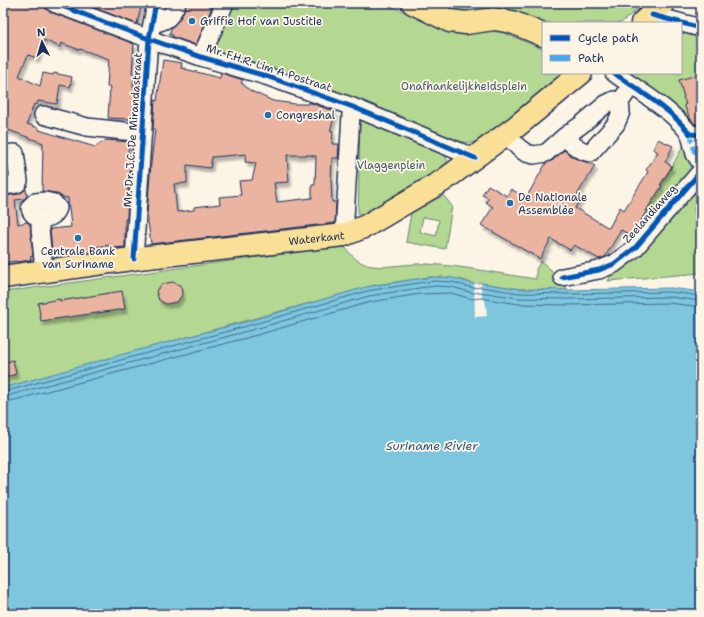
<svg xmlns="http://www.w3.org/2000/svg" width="704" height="617" viewBox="0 0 704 617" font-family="'Shantell Sans',sans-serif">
	<defs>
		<filter id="shadow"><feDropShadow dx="2.5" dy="4.5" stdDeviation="1" flood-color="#0004"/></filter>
	</defs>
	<rect width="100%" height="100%" fill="#fcf5e5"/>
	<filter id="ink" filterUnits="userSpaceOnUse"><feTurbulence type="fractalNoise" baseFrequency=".025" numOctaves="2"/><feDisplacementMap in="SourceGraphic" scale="8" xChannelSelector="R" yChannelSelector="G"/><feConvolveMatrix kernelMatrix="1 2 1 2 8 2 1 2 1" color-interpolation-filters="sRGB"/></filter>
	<g filter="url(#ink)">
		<path fill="#b4d791" stroke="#688378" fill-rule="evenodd" d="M 227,3 L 385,3 L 452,34 L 481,28 L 497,30 L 543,49 L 543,73 L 571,73 L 481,140 L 471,143 L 458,141 L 207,49 Z
			M 426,3 L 644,3 L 621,23 L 543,23 L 543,30 L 482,5 L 476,4 L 461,14 Z
			M 681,23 L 701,28 L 701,201 L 694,208 L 701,250 L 701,273 L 608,281 L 690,134 L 613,73 L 681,73 Z
			M 363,119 L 445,155 L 448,162 L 444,169 L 362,216 L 358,214 L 360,121 Z
			M 443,195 L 452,206 L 445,249 L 406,242 L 411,213 ZM 423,217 L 439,220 L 436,236 L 420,232 Z
			M 333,247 L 345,247 C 352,257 360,264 372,266 C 389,268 409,263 427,264 C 464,266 500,274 536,279 L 536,269 L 541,261 L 559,277 L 568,290 L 520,289 L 481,283 L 474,284 L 463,280 L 442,277 L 430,277 L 375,285 L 3,388 L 3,292 Z"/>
		<path fill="#7dc6de" stroke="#568aab" d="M 435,277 L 453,278 L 474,284 L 481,283 L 520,289 L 568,290 L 671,288 L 701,292 L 701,614 L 3,614 L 3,388 L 131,352 L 252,320 L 366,287 L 417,279 Z"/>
		<path fill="#fcf5e5" d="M 481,283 L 482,299 L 485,299 L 487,316 L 475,317 L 474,284 Z"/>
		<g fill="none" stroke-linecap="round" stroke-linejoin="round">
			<path stroke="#426b91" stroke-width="1" d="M 3,392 L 254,324 L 367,291 L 418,283 L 435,281 L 452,282 L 473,288 L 481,287 L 519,293 L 568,294 L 670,292 L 701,296
				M 3,397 L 255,329 L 369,296 L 419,288 L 436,286 L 452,287 L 473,293 L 480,292 L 519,298 L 568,299 L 670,297 L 701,301
				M 3,403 L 257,335 L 370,302 L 420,294 L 451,293 L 472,299 L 480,298 L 519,304 L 568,305 L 669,303 L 701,307"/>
		</g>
		<path fill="#ebb4a1" stroke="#1b2f5e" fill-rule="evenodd" filter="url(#shadow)" d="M 3,3 L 44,3 L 46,9 L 50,12 L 134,44 L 132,74 L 134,74 L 133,88 L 135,88 L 133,119 L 108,118 L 110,87 L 107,87 L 109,59 L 80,49 L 80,50 L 61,43 L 60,47 L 44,40 L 37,58 L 28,55 L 19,76 L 40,86 L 43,73 L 53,75 L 54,73 L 72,77 L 70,87 L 60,85 L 57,104 L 38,101 L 37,105 L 34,104 L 27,124 L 39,128 L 39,130 L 95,147 L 106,140 L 129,142 L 128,153 L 131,153 L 129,182 L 128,182 L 127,219 L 125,219 L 125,247 L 112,248 L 112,245 L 93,247 L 93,252 L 69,255 L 68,251 L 52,253 L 50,229 L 71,227 L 68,198 L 62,197 L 56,193 L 42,191 L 43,143 L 3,128 Z
			M 82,3 L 142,3 L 137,24 Z
			M 187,3 L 204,3 L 212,7 L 196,45 L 173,37 L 173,35 L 169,34 L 172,27 L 181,17 Z
			M 163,60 L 182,63 L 181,68 L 220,78 L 221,73 L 243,80 L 241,83 L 251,91 L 273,101 L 295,104 L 308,104 L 308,102 L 336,112 L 330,131 L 333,131 L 332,144 L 339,144 L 338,158 L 332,158 L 331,180 L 332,202 L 336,202 L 335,223 L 151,244 L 147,214 L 151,163 L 155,129 L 153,129 L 155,100 L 157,101 ZM 246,154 L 245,162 L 256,163 L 252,180 L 239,181 L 241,195 L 219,197 L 220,204 L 194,207 L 194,210 L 177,212 L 174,184 L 187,183 L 187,165 L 210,168 L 212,157 ZM 287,155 L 312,155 L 312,156 L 316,156 L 315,185 L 312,185 L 312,198 L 277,202 L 274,183 L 289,182 Z
			M 697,75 L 701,87 L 701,123 L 697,125 L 695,124 L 690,118 L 684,105 L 686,104 L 683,97 L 684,97 L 679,80 Z
			M 658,139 L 673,146 L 665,162 L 672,166 L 660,185 L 662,186 L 649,206 L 635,232 L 632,236 L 621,230 L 605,257 L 599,259 L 574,245 L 570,250 L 551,239 L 540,259 L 481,225 L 493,207 L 486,202 L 489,198 L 482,195 L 488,185 L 507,196 L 511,189 L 526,198 L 546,163 L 553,160 L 564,150 L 574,158 L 589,163 L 595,166 L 577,195 L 581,198 L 575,208 L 609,228 L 620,207 L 624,210 L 648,172 L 646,170 L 658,152 L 653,149 Z
			M 26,189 L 27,196 L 24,199 L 15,200 L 18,224 L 27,222 L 30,224 L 33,256 L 30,257 L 31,260 L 17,262 L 16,261 L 3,263 L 3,196 L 19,194 Z
			M 173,282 L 181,286 L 182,295 L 177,302 L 166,304 L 159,300 L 156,291 L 162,284 Z
			M 122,291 L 125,309 L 41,321 L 38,303 L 60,299 L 60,301 Z
			M 13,360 L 16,374 L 6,377 L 3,363 Z"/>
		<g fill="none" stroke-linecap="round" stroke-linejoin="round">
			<defs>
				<path id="minor" d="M 54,3 L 149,39 L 201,57 L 266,76 L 353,107 L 475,158
					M 652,15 L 701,28
					M 152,24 C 168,21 170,18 177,3
					M 201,57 L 225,3
					M 614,73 C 640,92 670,108 690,134 L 701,135
					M 43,115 L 87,127 L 143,133
					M 506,134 L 519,148 L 526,153 L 534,155 L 546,153 L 564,137 L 581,125 L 606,104 L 614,100 L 620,102
					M 690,134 L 695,154 L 701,163
					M 564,137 C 572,144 579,151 590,153 L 616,124 L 621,112 L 620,102 L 631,86
					M 3,154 L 15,153 L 19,181 L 17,184 L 3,186
					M 45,201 L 54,203 L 58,208 C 55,217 48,218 40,219 C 35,216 30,213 30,207 L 35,202 Z
					M 40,219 L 40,228 L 44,271
					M 344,235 L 351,114 L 353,107
					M 134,259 L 149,39 L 156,3
					M 562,277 L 599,270 L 614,264 L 635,248 L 701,171"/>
				<g id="major">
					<path d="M 413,3 L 450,21 L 466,23 L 494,19 L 512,22 L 543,35"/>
					<path d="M 642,23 L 664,3"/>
					<path id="s1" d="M 3,277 L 139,258 L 344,235 L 366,226 L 444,180 L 517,126 L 581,73"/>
				</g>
			</defs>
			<use href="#minor" stroke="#1b2f5e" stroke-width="20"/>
			<use href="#major" stroke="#1b2f5e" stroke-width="25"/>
			<use href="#minor" stroke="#fcf5e5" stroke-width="17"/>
			<use href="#major" stroke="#fadf96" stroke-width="22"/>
			<path stroke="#3fa9f5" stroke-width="4" stroke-dasharray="8 4" stroke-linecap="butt" d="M 690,134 L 695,154 L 701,163"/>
			<defs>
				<path id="cycleway" d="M 54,3 L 149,39 L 201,57 L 266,76 L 353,107 L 475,158
					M 652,15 L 701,28
					M 614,73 C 640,92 670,108 690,134 L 701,135
					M 134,259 L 149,39 L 156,3
					M 562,277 L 599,270 L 614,264 L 635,248 L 701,171"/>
			</defs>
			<use href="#cycleway" stroke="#fcf5e5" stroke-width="8"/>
			<use href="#cycleway" stroke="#0057b8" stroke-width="5"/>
		</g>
	</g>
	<g fill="#1f6fb2" stroke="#fcf5e5" stroke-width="1.5">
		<circle cx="192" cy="21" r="4"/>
		<circle cx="268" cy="115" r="4"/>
		<circle cx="510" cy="203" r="4"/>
		<circle cx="78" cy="238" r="4"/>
	</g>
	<g text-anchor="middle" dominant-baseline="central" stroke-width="3.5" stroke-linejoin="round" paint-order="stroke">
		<g font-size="11" fill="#1b2f5e" stroke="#fcf5e5" text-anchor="start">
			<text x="200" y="21">Griffie Hof van Justitie</text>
			<text x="276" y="115">Congreshal</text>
			<text x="518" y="197">De Nationale<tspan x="518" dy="13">Assemblée</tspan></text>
			<text x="78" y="251" text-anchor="middle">Centrale Bank<tspan x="78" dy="13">van Suriname</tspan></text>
		</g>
		<g font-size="11" fill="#1b2f5e" stroke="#fcf5e5">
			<text transform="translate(269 68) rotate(18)">Mr. F.H.R. Lim A Postraat</text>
			<text transform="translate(133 130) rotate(-86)">Mr. Dr. J.C. De Mirandastraat</text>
			<text transform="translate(650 214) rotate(-48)">Zeelandiaweg</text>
			<text stroke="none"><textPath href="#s1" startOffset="316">Waterkant</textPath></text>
		</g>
		<g font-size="11" fill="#41596b" stroke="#fcf5e5">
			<text x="464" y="86">Onafhankelijkheidsplein</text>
			<text x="391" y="165">Vlaggenplein</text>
		</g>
		<g font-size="12" font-style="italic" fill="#34557e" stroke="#fcf5e5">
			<text x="432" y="446">Suriname Rivier</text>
		</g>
	</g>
	<rect width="704" height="617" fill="none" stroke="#fcf5e5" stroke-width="16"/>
	<rect x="8" y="8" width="688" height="601" fill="none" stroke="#1b2f5e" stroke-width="1.5" filter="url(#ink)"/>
	<rect x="542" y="22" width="140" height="52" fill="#fcf5e5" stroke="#a2a6af"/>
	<rect x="550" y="35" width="20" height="6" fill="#0057b8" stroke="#a2a6af"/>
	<text x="578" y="42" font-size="12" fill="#1b2f5e">Cycle path</text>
	<rect x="550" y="55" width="20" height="6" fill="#3fa9f5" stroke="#a2a6af"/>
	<text x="578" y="62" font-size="12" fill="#1b2f5e">Path</text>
	<g transform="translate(42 42) rotate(355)" stroke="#fcf5e5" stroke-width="3" paint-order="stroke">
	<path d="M0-3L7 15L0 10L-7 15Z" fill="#1b2f5e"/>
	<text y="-6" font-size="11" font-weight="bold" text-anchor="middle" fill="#1b2f5e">N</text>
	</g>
</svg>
